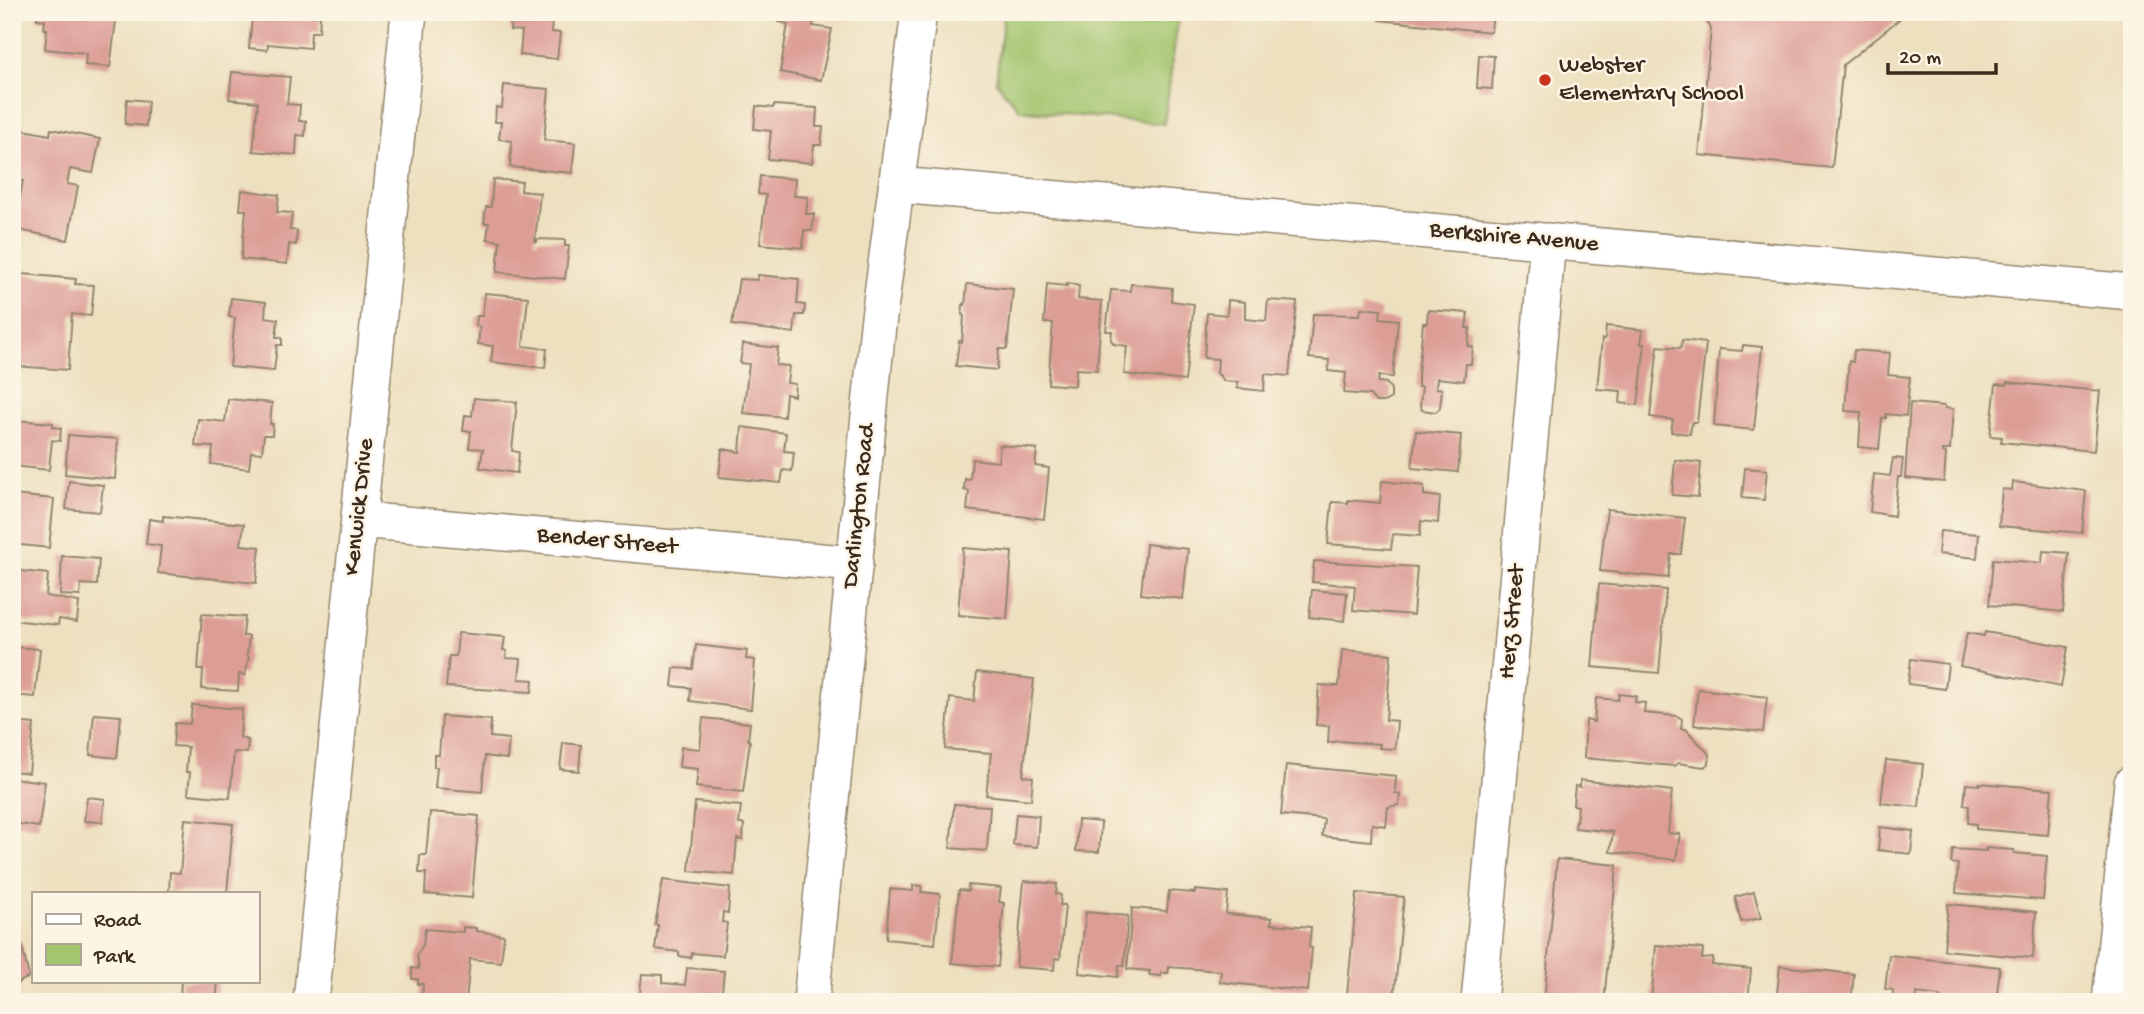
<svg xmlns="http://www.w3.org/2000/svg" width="2144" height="1014" viewBox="0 0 2144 1014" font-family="'Gochi Hand',sans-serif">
	<rect width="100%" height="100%" fill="#fcf5e5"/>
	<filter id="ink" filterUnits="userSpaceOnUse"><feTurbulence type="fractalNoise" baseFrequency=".0143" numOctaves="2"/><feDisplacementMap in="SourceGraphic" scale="14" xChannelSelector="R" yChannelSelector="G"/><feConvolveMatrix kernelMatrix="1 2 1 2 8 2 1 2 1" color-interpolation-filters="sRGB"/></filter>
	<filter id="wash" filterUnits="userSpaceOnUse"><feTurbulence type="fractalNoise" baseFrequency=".00686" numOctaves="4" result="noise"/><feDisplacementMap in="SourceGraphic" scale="28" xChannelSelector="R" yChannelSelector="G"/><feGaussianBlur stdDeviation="1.57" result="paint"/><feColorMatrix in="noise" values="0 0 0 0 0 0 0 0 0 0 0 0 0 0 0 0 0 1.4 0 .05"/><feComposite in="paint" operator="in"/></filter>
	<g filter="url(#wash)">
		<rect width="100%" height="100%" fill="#ede0bf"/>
		<path fill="#a3c56e" stroke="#6f7846" stroke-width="2" d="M 1004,12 L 1179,12 L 1164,124 L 1020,110 L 996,82 Z"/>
		<g id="blocks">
			<path fill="#dc9d96" d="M 38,12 L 117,13 L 110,67 L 85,65 L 86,53 L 45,49 L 47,29 L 44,29 L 45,20 L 37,19 Z
				M 270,12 L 313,12 L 313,16 L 320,16 L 319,32 L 311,32 L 310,48 L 268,44 L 267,50 L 249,48 L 252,18 L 269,20 Z
				M 511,12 L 553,12 L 551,32 L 560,33 L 557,59 L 520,55 L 522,31 L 510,30 Z
				M 781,12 L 815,12 L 813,26 L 832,29 L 821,80 L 780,72 L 788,24 L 779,22 Z
				M 1381,12 L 1493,12 L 1491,32 L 1380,20 Z
				M 1702,12 L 1908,12 L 1843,65 L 1832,168 L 1699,155 L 1711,29 Z
				M 1479,55 L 1494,56 L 1492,89 L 1477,88 Z
				M 232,72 L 290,77 L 287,104 L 300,105 L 299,121 L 306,121 L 305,136 L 297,135 L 296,155 L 253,151 L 258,102 L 229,99 Z
				M 504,85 L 549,89 L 544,140 L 575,143 L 572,173 L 510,167 L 512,141 L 499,139 L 501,122 L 495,122 L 496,107 L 502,108 Z
				M 127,99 L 148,101 L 146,126 L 125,124 Z
				M 774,105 L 817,108 L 816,127 L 823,127 L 821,145 L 814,145 L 812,163 L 768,159 L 771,131 L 754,129 L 756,106 L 773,108 Z
				M 13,128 L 50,135 L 51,129 L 100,139 L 93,173 L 70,169 L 67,184 L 78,186 L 68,240 L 14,229 L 23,181 L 13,179 L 17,157 L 12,156 Z
				M 760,176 L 795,179 L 794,196 L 808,197 L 806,214 L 814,214 L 812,231 L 804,230 L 803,248 L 760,244 L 766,195 L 758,194 Z
				M 493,179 L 522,182 L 521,191 L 540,193 L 535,242 L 537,242 L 537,239 L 565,240 L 565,246 L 569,246 L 565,279 L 497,272 L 500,241 L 487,239 L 489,223 L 484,223 L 486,207 L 491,207 Z
				M 242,190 L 279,195 L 277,212 L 292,213 L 290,230 L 297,231 L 296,245 L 289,244 L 287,264 L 241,259 L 246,210 L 240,210 Z
				M 12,273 L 76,279 L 75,284 L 94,285 L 91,316 L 72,314 L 68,370 L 15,366 L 18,327 L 12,326 Z
				M 758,275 L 799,279 L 797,304 L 805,305 L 804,315 L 796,315 L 794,333 L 732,325 L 739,279 L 757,280 Z
				M 1067,283 L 1079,286 L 1078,299 L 1102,301 L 1097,370 L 1076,369 L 1075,386 L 1048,384 L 1053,323 L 1044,323 L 1047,284 L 1067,286 Z
				M 967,284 L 1013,289 L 1007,349 L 999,349 L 997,370 L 956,366 L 959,341 L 962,342 L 964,316 L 962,315 L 963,304 L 965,305 Z
				M 1131,284 L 1172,288 L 1171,301 L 1194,304 L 1185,381 L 1124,374 L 1127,346 L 1114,344 L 1111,340 L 1112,331 L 1106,331 L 1111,290 L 1130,291 Z
				M 485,293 L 528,297 L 523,346 L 547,349 L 545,368 L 491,362 L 493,346 L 478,344 L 480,327 L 476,326 L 477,316 L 482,316 Z
				M 231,298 L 266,302 L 265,317 L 278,319 L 276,337 L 282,337 L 282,345 L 277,345 L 274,371 L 230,367 L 235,318 L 229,317 Z
				M 1228,300 L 1245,302 L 1245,319 L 1266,321 L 1268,300 L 1297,302 L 1289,376 L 1265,374 L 1264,391 L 1237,388 L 1238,382 L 1224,381 L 1217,373 L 1218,359 L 1204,358 L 1207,313 L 1227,315 Z
				M 1361,308 L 1381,310 L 1380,318 L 1398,320 L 1393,377 L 1379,376 L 1378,382 L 1386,383 L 1391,389 L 1391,398 L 1384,402 L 1376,402 L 1370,395 L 1344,393 L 1346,373 L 1328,371 L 1329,360 L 1309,358 L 1313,314 L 1360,315 Z
				M 1428,310 L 1468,313 L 1466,328 L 1470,328 L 1468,346 L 1473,347 L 1471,364 L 1466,364 L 1464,381 L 1437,378 L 1436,388 L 1442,389 L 1440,408 L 1436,412 L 1422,410 L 1420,406 L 1422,387 L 1418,387 L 1418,375 L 1423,323 L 1427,323 Z
				M 1606,326 L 1643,330 L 1641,344 L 1645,344 L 1638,405 L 1620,403 L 1621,391 L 1597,389 L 1602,339 L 1605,339 Z
				M 1682,340 L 1706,343 L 1697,422 L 1692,422 L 1690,434 L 1671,432 L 1673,420 L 1650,417 L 1658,346 L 1681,348 Z
				M 743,344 L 778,348 L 776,365 L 789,366 L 787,383 L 795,384 L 794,396 L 786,394 L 784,417 L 743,413 L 749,364 L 740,363 Z
				M 1743,345 L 1762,347 L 1754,430 L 1714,426 L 1719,349 L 1742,351 Z
				M 1854,350 L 1890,353 L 1888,375 L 1910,377 L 1906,416 L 1886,414 L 1886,418 L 1882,418 L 1879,449 L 1859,447 L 1861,412 L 1845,411 L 1849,361 L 1853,362 Z
				M 2007,382 L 2100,391 L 2094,451 L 2001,442 L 2002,437 L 1990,436 L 1996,384 L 2007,385 Z
				M 474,398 L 517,402 L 512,451 L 519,452 L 517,473 L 480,468 L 483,449 L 469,448 L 471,431 L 463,431 L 465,415 L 472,416 Z
				M 228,399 L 272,403 L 270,424 L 273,424 L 272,435 L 264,435 L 262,453 L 251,452 L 249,469 L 211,464 L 213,447 L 195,446 L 198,419 L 225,422 Z
				M 1910,403 L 1945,406 L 1945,408 L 1953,409 L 1950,450 L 1942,450 L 1942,452 L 1946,453 L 1944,482 L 1905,478 Z
				M 12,420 L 53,423 L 53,427 L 61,428 L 60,441 L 52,440 L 49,470 L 12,466 Z
				M 742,427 L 786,433 L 784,451 L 794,452 L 792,471 L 783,470 L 781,483 L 719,477 L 722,449 L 740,452 Z
				M 1416,431 L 1461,435 L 1458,472 L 1412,468 Z
				M 68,435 L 118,439 L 115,479 L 65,474 Z
				M 1000,445 L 1037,449 L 1035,466 L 1049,468 L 1044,519 L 967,510 L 969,491 L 964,490 L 965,479 L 970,480 L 972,459 L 998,462 Z
				M 1893,458 L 1903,459 L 1901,477 L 1898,477 L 1894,516 L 1870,512 L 1874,474 L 1890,476 Z
				M 1675,460 L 1701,463 L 1698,497 L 1672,495 Z
				M 1745,468 L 1767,470 L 1764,500 L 1742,498 Z
				M 69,481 L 103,485 L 100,512 L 66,509 Z
				M 1382,481 L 1424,486 L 1424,495 L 1440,497 L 1438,523 L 1421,521 L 1420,536 L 1393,534 L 1391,549 L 1328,544 L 1332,502 L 1348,503 L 1348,500 L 1380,503 Z
				M 2013,482 L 2086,491 L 2082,533 L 1999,526 L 2002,489 L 2012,490 Z
				M 12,495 L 54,499 L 49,548 L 12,544 Z
				M 1607,509 L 1685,518 L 1681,554 L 1671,554 L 1668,578 L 1600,571 Z
				M 163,516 L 244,524 L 241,545 L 260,547 L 256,583 L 158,573 L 161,546 L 146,544 L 149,519 L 163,521 Z
				M 1940,531 L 1979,534 L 1977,558 L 1938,554 Z
				M 1146,544 L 1188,549 L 1183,599 L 1141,594 Z
				M 963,548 L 1012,552 L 1007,619 L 958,615 Z
				M 2043,551 L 2069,553 L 2063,612 L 1989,605 L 1993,559 L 2042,563 Z
				M 62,556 L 99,559 L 97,585 L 81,584 L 80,596 L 60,595 Z
				M 1314,561 L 1417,567 L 1413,615 L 1353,610 L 1355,586 L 1312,582 Z
				M 12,570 L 48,574 L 46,596 L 79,602 L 77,622 L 59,619 L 58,625 L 12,620 Z
				M 1599,584 L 1666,590 L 1659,673 L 1592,667 Z
				M 1312,590 L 1347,593 L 1344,621 L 1309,617 Z
				M 202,614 L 245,617 L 243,636 L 249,636 L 247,655 L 249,657 L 245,675 L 239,674 L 238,691 L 202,689 L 203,670 L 198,670 Z
				M 1985,632 L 2068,647 L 2061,687 L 1960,666 L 1967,633 L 1984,636 Z
				M 458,633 L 505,637 L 503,650 L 507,651 L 506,658 L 521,659 L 519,679 L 533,680 L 532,692 L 446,687 L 449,656 L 456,656 Z
				M 696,645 L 747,651 L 746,659 L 755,660 L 751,709 L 690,701 L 691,688 L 672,686 L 674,668 L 693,669 Z
				M 12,647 L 40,649 L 35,697 L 12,695 Z
				M 1342,650 L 1391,654 L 1386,720 L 1397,721 L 1395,749 L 1379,748 L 1380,744 L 1338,741 L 1328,743 L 1329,726 L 1316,725 L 1319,685 L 1339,686 Z
				M 1911,659 L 1948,664 L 1945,689 L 1908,684 Z
				M 977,672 L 1034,679 L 1023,776 L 1033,777 L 1031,800 L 986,795 L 991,753 L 945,749 L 950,698 L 974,701 Z
				M 1698,689 L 1767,697 L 1763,732 L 1694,725 Z
				M 1619,694 L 1636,696 L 1635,702 L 1645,703 L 1644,713 L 1677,716 L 1682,719 L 1681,729 L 1686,729 L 1710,755 L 1709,763 L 1704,767 L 1678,763 L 1674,766 L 1584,758 L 1586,720 L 1594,722 L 1596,698 L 1618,700 Z
				M 192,705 L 242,709 L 240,738 L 248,740 L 247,753 L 234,752 L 230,798 L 188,794 L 190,772 L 186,772 L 188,747 L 173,746 L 175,723 L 190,724 Z
				M 94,714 L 121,716 L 117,758 L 90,755 Z
				M 442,716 L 491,720 L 490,737 L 509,739 L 507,759 L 485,756 L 482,792 L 435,788 L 437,767 L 434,767 L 434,755 L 439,755 Z
				M 703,718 L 750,723 L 748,740 L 750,741 L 743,792 L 696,787 L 698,769 L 679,767 L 681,747 L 700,749 Z
				M 12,722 L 34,724 L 29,773 L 12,771 Z
				M 563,743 L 581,745 L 579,771 L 560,769 Z
				M 1886,760 L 1923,764 L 1919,807 L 1881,803 Z
				M 1286,765 L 1396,776 L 1395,793 L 1400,794 L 1399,805 L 1388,807 L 1386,826 L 1372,824 L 1371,841 L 1322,836 L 1324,819 L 1281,815 Z
				M 12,778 L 45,782 L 39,827 L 12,823 Z
				M 1580,780 L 1672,791 L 1668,833 L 1680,834 L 1676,860 L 1610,852 L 1613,832 L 1575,828 L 1578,806 L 1573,805 L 1575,786 L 1580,787 Z
				M 1979,783 L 2052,789 L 2048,835 L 1976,829 L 1976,824 L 1968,823 L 1969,806 L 1964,805 L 1966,784 L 1979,785 Z
				M 87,797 L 105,799 L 102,822 L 84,821 Z
				M 695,802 L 741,806 L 739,824 L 744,824 L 743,840 L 737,839 L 734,875 L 689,871 Z
				M 954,804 L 990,806 L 987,851 L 950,848 Z
				M 430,812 L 479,816 L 472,898 L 425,894 L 426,873 L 419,873 L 420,855 L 426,855 Z
				M 1016,814 L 1039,816 L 1037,847 L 1013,845 Z
				M 185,819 L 233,824 L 227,893 L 169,891 L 170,872 L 180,873 Z
				M 1078,820 L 1101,822 L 1099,852 L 1076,851 Z
				M 1880,827 L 1913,831 L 1911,854 L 1878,850 Z
				M 1986,848 L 2014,850 L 2014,853 L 2047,856 L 2043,900 L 1956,893 L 1958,864 L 1951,863 L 1953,849 L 1986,851 Z
				M 1557,859 L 1617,865 L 1604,1002 L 1544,1002 Z
				M 663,880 L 730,888 L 728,913 L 723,912 L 722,922 L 727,923 L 723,956 L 692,953 L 691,958 L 679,956 L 679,952 L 655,949 L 658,925 L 655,925 Z
				M 1024,881 L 1057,884 L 1056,894 L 1061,895 L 1060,905 L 1065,905 L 1060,959 L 1055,958 L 1054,970 L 1016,967 Z
				M 913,885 L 922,886 L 921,892 L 940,894 L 935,944 L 886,939 L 890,889 L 913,891 Z
				M 968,885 L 1001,888 L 999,902 L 1004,903 L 998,967 L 952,963 L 959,890 L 969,891 Z
				M 1195,890 L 1228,893 L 1226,914 L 1272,918 L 1271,924 L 1311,927 L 1309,947 L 1312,948 L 1308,991 L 1220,982 L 1221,971 L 1169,967 L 1168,973 L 1161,973 L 1161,976 L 1149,975 L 1150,971 L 1127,969 L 1132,908 L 1167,911 L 1169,891 L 1195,893 Z
				M 1754,892 L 1761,918 L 1741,922 L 1735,897 Z
				M 1357,893 L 1404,897 L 1394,1000 L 1347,995 Z
				M 1948,904 L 2036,912 L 2033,958 L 1944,950 Z
				M 1086,912 L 1128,916 L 1124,966 L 1119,965 L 1118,977 L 1079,973 Z
				M 463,927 L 476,928 L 476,931 L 504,935 L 501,962 L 470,959 L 466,1002 L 422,1002 L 423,984 L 418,984 L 418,979 L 412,979 L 412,968 L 419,969 L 417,955 L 423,945 L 425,929 L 463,932 Z
				M 12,936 L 16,936 L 15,940 L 21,941 L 29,977 L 12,986 Z
				M 1656,945 L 1703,949 L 1702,959 L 1713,958 L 1712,965 L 1751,969 L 1748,1002 L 1651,1002 Z
				M 1889,955 L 2000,967 L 1996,1002 L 1939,1002 L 1940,996 L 1917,993 L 1916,1002 L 1892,1001 L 1893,990 L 1885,989 Z
				M 1780,966 L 1854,974 L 1851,1002 L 1776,1002 Z
				M 687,968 L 724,971 L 721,1002 L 639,1002 L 642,974 L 662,975 L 662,983 L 685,985 Z
				M 181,981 L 218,981 L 216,1001 L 180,998 Z"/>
		</g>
	</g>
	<g filter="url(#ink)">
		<use href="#blocks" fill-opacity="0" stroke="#94856e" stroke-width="2"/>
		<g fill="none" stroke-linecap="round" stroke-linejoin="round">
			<defs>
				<path id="minor" d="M 897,185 L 2132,292
					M 359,520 L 855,564
					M 311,1002 L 409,12
					M 811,1002 L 878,325 L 919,12
					M 1479,1002 L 1548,241
					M 2110,1002 L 2132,783"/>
			</defs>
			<use href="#minor" stroke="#94856e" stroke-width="38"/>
			<use href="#minor" stroke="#fff" stroke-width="35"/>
		</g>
	</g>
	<circle fill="#c8321e" stroke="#fcf5e5" stroke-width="2.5" cx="1545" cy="80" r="7"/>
	<g text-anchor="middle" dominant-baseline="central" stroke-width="5" stroke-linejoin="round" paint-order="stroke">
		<g font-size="24" fill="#3b2a1e" stroke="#fcf5e5" text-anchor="start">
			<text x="1559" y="66">Webster<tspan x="1559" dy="28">Elementary School</tspan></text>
		</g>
		<g font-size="24" fill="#3b2a1e" stroke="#fcf5e5">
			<text transform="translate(1514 238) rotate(5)">Berkshire Avenue</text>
			<text transform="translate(860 506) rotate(-84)">Darlington Road</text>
			<text transform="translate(360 507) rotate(-84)">Kenwick Drive</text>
			<text transform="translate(607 542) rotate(5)">Bender Street</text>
			<text transform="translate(1513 622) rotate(-85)">Herz Street</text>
		</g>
	</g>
	<rect width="2144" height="1014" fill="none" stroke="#fcf5e5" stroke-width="42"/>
	<rect x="32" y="892" width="228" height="91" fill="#fcf5e5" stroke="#afa495" stroke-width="2"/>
	<rect x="46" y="914" width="35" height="10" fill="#ffffff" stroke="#afa495" stroke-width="2"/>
	<text x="94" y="926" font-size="21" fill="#3b2a1e">Road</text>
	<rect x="46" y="944" width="35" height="21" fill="#a3c56e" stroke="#afa495" stroke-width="2"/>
	<text x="94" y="962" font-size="21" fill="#3b2a1e">Park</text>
	<path d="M1888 63v10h108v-10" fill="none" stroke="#3b2a1e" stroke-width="3.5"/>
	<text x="1899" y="63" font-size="21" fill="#3b2a1e" stroke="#fcf5e5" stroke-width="5" paint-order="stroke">20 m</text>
</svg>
